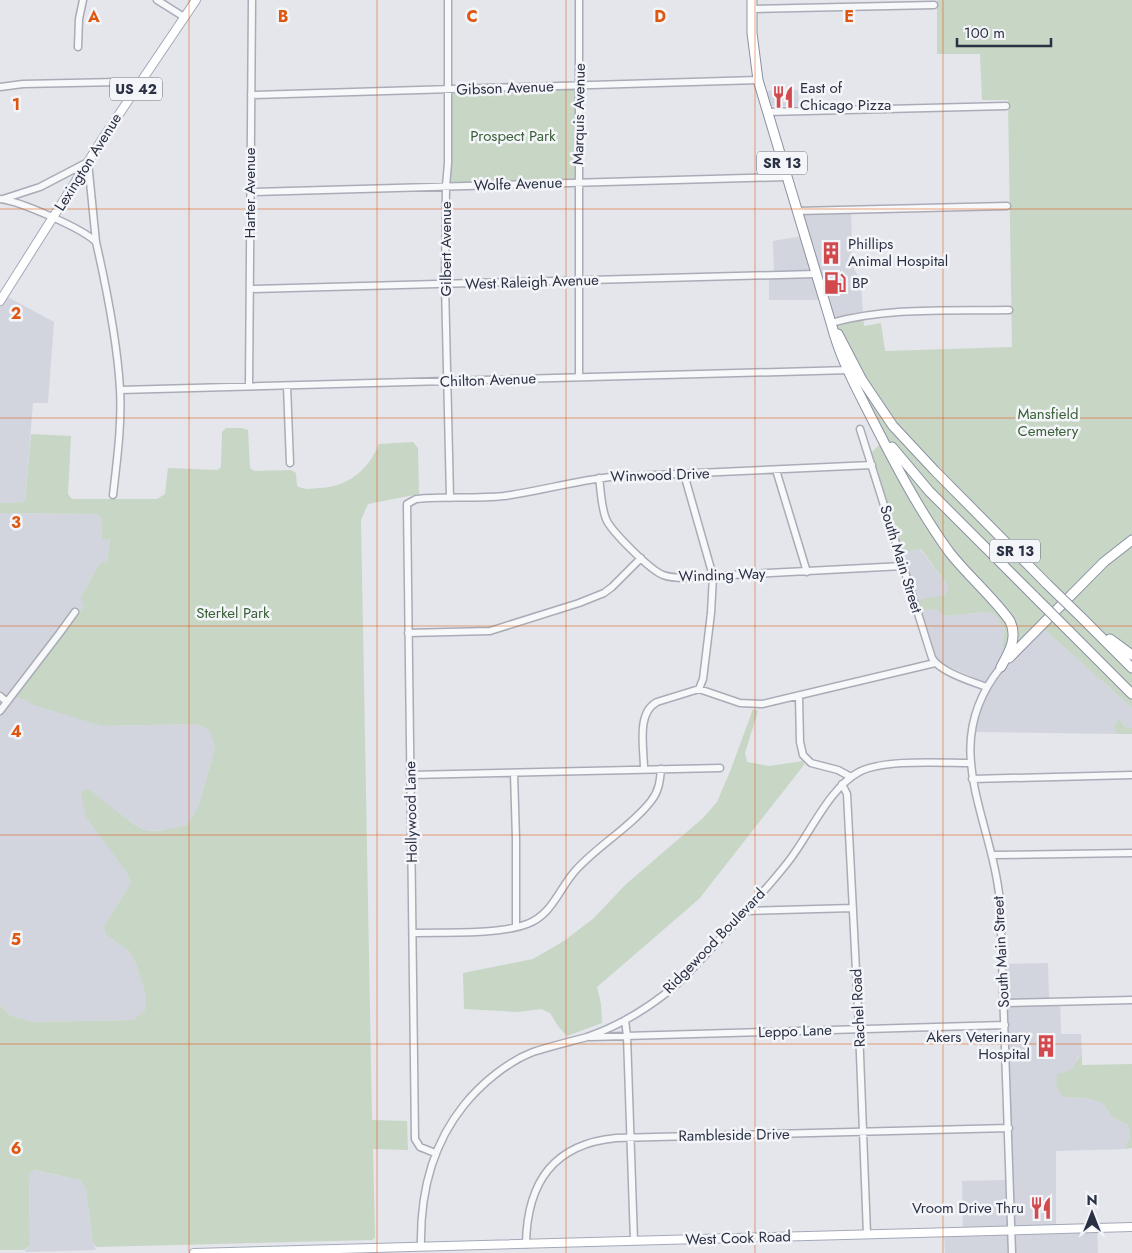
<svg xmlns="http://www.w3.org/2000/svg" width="1132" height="1253" viewBox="0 0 1132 1253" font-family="Jost,sans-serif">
	<rect width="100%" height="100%" fill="#e4e6ec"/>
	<path fill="#d2d5de" d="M 798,90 L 799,106 L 768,106 L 764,91 Z
		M 851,213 L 853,267 L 861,281 L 863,314 L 826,319 L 821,300 L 769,300 L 769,276 L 774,276 L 773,241 L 803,236 L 797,215 Z
		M 4,295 L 54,322 L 48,403 L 33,403 L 25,502 L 0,503 L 0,300 Z
		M 0,513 L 96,514 L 100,516 L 103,521 L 101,537 L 110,539 L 107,564 L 100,563 L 81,597 L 85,605 L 16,697 L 102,726 L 196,724 L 209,730 L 215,748 L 199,805 L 187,825 L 167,830 L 146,831 L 121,815 L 125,870 L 131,883 L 104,926 L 105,934 L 129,951 L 136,964 L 146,996 L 145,1010 L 133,1020 L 33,1022 L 9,1015 L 0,1005 Z
		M 920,549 L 948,586 L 948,590 L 944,595 L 918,602 L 901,550 L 909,551 Z
		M 923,609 L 936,609 L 945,616 L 986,612 L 995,615 L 1005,629 L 1002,645 L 1043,628 L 1132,708 L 1132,728 L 1125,727 L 1120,720 L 1118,720 L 1114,726 L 1117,734 L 974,732 L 979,714 L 991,685 L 945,665 L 939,661 L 935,656 L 920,610 Z
		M 1048,963 L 1049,998 L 1060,998 L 1061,1034 L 1081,1034 L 1082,1056 L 1078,1057 L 1074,1069 L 1069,1072 L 1060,1073 L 1063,1097 L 1086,1098 L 1103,1103 L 1112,1117 L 1128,1125 L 1130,1136 L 1125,1149 L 1056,1151 L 1056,1224 L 1097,1223 L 1098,1253 L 945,1253 L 944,1232 L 963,1231 L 962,1181 L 1008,1180 L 1001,964 Z
		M 34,1170 L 80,1180 L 86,1189 L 93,1243 L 96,1250 L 25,1252 L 30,1245 L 29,1174 Z"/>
	<path fill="#c7d6c5" d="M 937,0 L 1132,0 L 1132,708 L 1044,629 L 1016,657 L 1005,650 L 1002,645 L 1005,629 L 995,615 L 986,612 L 945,616 L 936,609 L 920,610 L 918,602 L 923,599 L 944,595 L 948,590 L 948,586 L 921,549 L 909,551 L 901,550 L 874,459 L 872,452 L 880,444 L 848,382 L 826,319 L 863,314 L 864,326 L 881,323 L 885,351 L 1012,347 L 1008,100 L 982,100 L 980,54 L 937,54 Z
		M 580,86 L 579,183 L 446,186 L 447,89 Z
		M 226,428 L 242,428 L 248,430 L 250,468 L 254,471 L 291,470 L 296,473 L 297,486 C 305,490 310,489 319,488 C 347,487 368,471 379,444 L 413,442 L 418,448 L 419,494 L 368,504 L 361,520 L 372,1120 L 407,1121 L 408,1150 L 373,1149 L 375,1238 L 372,1240 L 96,1247 L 93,1243 L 86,1189 L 80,1180 L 35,1170 L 29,1174 L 30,1245 L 25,1250 L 0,1250 L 0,1005 L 9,1015 L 33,1022 L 133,1020 L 145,1010 L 146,996 L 136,964 L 129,951 L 105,934 L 104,926 L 131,883 L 125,870 L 86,817 L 81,792 L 88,789 C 99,797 137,829 148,831 C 161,832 174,828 187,825 L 199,805 L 215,748 L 209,730 L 196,724 L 102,726 L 31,704 L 28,701 L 16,697 L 84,606 L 81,600 L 81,597 L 100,563 L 104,561 L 107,564 L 110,539 L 102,539 C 100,531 104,524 100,516 L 96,514 L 0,513 L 0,503 L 25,502 L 31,434 L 71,436 L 68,494 L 72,499 L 157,499 L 165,494 L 168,468 L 217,470 L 221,467 L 222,432 Z
		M 753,709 L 758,711 L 745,753 L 747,762 L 769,766 L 803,761 L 804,765 L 699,899 L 597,987 L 601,1004 L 602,1023 L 567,1036 L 558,1026 L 550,1013 L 541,1009 L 517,1012 L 464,1009 L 463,973 L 533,959 L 564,941 L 594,918 L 625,885 L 703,818 L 717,802 L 731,769 Z
		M 1118,720 L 1120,720 L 1125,727 L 1132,728 L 1132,734 L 1117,734 L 1114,726 Z
		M 1080,1056 L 1082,1056 L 1082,1065 L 1132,1064 L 1132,1148 L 1125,1149 L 1130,1136 L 1128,1125 L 1112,1117 L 1103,1103 L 1086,1098 L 1063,1097 C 1057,1089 1055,1084 1057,1074 C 1078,1068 1068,1074 1080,1056 Z"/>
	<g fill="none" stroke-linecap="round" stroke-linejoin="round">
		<defs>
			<path id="minor" d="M 157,0 L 184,17
				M 448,0 L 448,163 L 446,186 L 445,284 L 450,498
				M 752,9 L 934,5
				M 78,47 L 79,19 L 83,0
				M 0,87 L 23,84 L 118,82 L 126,83 L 137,86
				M 251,95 L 758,80
				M 767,112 L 1006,106
				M 250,192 L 786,177
				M 0,199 C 19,201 82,228 96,242 C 107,290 117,339 120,389 C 122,424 117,460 113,495
				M 3,199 L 40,187 L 88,162 L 96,242
				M 797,211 L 1007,206
				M 250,289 L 815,274
				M 831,323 C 888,307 950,311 1009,310
				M 579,377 L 579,0
				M 249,386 L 252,0
				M 287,386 L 290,463
				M 120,390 L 850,370
				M 860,429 L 932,658 C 940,672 971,681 986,687
				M 776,470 L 807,572
				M 599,478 C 601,491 601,506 606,519 C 611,531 650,570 663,575 C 678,581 714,576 731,575 C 788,572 846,569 903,566
				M 408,633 L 490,631 L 579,603 L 604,593 L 612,587 L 641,558
				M 1001,667 C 937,746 992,816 1000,902 L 1012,1253
				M 699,689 L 740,703 L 762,704 L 935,663
				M 0,696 L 7,702
				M 799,696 L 800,742 L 803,755 L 811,763 L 838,770 L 851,777
				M 0,711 L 59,634 L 75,612
				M 644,769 C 644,748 636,713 657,702 L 699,689 L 703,679 L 711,613 L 713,576 L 684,474
				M 514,773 L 516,839 L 516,927
				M 410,775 L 720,768
				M 972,779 L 1132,775
				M 842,784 L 847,794 L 859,1029 L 867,1234
				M 993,855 L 1132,853
				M 746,911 L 853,908
				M 413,933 C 445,932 498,935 527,924 C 552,915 559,889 575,871 C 597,846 631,827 651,801 C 659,791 660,781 661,769
				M 1004,1003 L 1132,1000
				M 625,1020 L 627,1036 L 634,1241
				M 590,1037 L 1005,1025
				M 435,1153 L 420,1147 L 415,1139 L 407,504 L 416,499 C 445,496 475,499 504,496 C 540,491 574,481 610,477 L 872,465
				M 526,1244 C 527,1183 553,1144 616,1138 L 1009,1128
				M 421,1246 C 420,1194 431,1146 464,1105 C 481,1084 507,1062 533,1052 C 551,1046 569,1042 587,1037 C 619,1026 650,1007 676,985 C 691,971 705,955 720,939 C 743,914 767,889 788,862 C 810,834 829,788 859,772 C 884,759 940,763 970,763"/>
			<path id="major" d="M 0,301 L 105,135 L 196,0
				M 194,1253 L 1132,1227"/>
			<path id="highway" d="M 752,0 L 752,33 L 758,80 L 831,323 C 841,361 856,387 873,421 C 896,466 920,512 950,553 C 969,577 993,597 1010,621 C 1018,638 1009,652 1001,667
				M 838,334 L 862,380 L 893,426 L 935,471 L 1047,584
				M 892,447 L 929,491 L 1035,597
				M 1082,618 L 1132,668
				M 1069,631 L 1132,694
				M 1110,639 L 1132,655
				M 1009,658 L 1104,562 L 1132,540"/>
		</defs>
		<use href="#minor" stroke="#a9acb7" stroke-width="9"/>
		<use href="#major" stroke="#a3a9b8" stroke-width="10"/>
		<use href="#highway" stroke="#8b91a3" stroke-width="11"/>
		<use href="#minor" stroke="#f7f8fa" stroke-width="6"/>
		<use href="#major" stroke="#fff" stroke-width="8"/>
		<use href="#highway" stroke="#fff" stroke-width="9"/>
		<defs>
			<path id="highway-bridge" d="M 1047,584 L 1082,618
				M 1035,597 L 1069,631"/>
		</defs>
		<use href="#highway-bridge" stroke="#8b91a3" stroke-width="11" stroke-linecap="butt"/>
		<use href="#highway-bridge" stroke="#fff" stroke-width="9"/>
	</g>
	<path fill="none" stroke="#df570f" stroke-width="1" stroke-opacity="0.55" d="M 189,0 L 189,1253M 377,0 L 377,1253M 566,0 L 566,1253M 755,0 L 755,1253M 943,0 L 943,1253M 0,209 L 1132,209M 0,418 L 1132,418M 0,626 L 1132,626M 0,835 L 1132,835M 0,1044 L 1132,1044"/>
	<defs>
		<symbol id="restaurant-bare" viewBox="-9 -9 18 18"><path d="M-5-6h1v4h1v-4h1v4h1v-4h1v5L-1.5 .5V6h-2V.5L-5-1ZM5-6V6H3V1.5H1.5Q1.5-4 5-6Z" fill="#d1494d" stroke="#f4f5f9" stroke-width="2.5" paint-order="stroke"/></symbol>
		<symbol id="building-bare" viewBox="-9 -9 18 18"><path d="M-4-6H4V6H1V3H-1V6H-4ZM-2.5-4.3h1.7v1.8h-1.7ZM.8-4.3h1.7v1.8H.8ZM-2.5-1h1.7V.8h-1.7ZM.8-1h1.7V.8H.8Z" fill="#d1494d" stroke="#f4f5f9" stroke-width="2.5" paint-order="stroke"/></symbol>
		<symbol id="fuel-bare" viewBox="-9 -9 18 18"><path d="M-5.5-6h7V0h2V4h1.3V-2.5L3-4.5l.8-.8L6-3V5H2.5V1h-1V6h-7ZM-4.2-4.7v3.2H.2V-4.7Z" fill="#d1494d" stroke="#f4f5f9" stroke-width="2.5" paint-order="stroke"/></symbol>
	</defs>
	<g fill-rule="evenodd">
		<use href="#restaurant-bare" x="767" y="81" width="32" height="32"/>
		<use href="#building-bare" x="815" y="237" width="32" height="32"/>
		<use href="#fuel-bare" x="819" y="267" width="32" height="32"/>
		<use href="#building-bare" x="1030" y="1030" width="32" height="32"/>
		<use href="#restaurant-bare" x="1025" y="1192" width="32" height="32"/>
	</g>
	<g text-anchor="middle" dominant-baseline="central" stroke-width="5" stroke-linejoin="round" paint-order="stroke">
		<g fill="#f4f5f9" stroke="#676c7b" stroke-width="1">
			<rect x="110" y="77.5" width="52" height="23" rx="4"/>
			<rect x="757" y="151.5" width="50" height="23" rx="4"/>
			<rect x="990" y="539.5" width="50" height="23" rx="4"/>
		</g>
		<g font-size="14" font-weight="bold" fill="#2b3145">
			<text x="136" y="89">US 42</text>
			<text x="782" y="163">SR 13</text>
			<text x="1015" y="551">SR 13</text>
		</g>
		<g font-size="15" fill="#2b3145" stroke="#f4f5f9">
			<text transform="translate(505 88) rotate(-2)">Gibson Avenue</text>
			<text transform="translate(579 114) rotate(-89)">Marquis Avenue</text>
			<text transform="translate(88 162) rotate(-58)">Lexington Avenue</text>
			<text transform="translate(518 184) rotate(-2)">Wolfe Avenue</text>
			<text transform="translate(250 193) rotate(-90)">Harter Avenue</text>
			<text transform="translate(446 249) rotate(-90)">Gilbert Avenue</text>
			<text transform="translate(532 282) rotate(-2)">West Raleigh Avenue</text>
			<text transform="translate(488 380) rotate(-2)">Chilton Avenue</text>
			<text transform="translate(660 475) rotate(-2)">Winwood Drive</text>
			<text transform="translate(901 559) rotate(73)">South Main Street</text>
			<text transform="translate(722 575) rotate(-2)">Winding Way</text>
			<text transform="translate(411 812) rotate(-91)">Hollywood Lane</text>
			<text transform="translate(714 941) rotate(-46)">Ridgewood Boulevard</text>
			<text transform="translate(1001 952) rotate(-93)">South Main Street</text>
			<text transform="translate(858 1008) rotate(-93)">Rachel Road</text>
			<text transform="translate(795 1031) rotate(-2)">Leppo Lane</text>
			<text transform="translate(734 1135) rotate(-1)">Rambleside Drive</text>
			<text transform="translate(738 1238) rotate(-2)">West Cook Road</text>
		</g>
		<g font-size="15" fill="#2b3145" stroke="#f4f5f9" text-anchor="start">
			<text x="800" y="88">East of<tspan x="800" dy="17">Chicago Pizza</tspan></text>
			<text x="848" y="244">Phillips<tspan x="848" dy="17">Animal Hospital</tspan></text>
			<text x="852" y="283">BP</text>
			<text x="1030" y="1037" text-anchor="end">Akers Veterinary<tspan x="1030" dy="17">Hospital</tspan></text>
			<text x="1024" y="1208" text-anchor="end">Vroom Drive Thru</text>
		</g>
		<g font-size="15" fill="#3b6138" stroke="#f4f5f9">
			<text x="513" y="136">Prospect Park</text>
			<text x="1048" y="414">Mansfield<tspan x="1048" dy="17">Cemetery</tspan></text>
			<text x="233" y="613">Sterkel Park</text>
		</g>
	</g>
	<g font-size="16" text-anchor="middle" font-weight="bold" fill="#df570f" stroke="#f4f5f9" stroke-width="5" stroke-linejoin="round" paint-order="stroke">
		<text x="94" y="22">A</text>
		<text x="283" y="22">B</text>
		<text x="472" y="22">C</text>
		<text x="660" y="22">D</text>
		<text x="849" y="22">E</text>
		<text x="16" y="110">1</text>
		<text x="16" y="319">2</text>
		<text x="16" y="528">3</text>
		<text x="16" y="737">4</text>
		<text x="16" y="945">5</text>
		<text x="16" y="1154">6</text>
	</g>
	<g transform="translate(1092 1213)" stroke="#f4f5f9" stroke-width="4" paint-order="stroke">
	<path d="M0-4L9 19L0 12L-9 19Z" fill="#2b3145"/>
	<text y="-8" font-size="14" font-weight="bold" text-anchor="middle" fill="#2b3145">N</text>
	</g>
	<path d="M957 38v8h94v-8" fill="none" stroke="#2b3145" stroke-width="2.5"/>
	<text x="964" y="38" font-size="15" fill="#2b3145" stroke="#f4f5f9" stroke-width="4" paint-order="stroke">100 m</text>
</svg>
